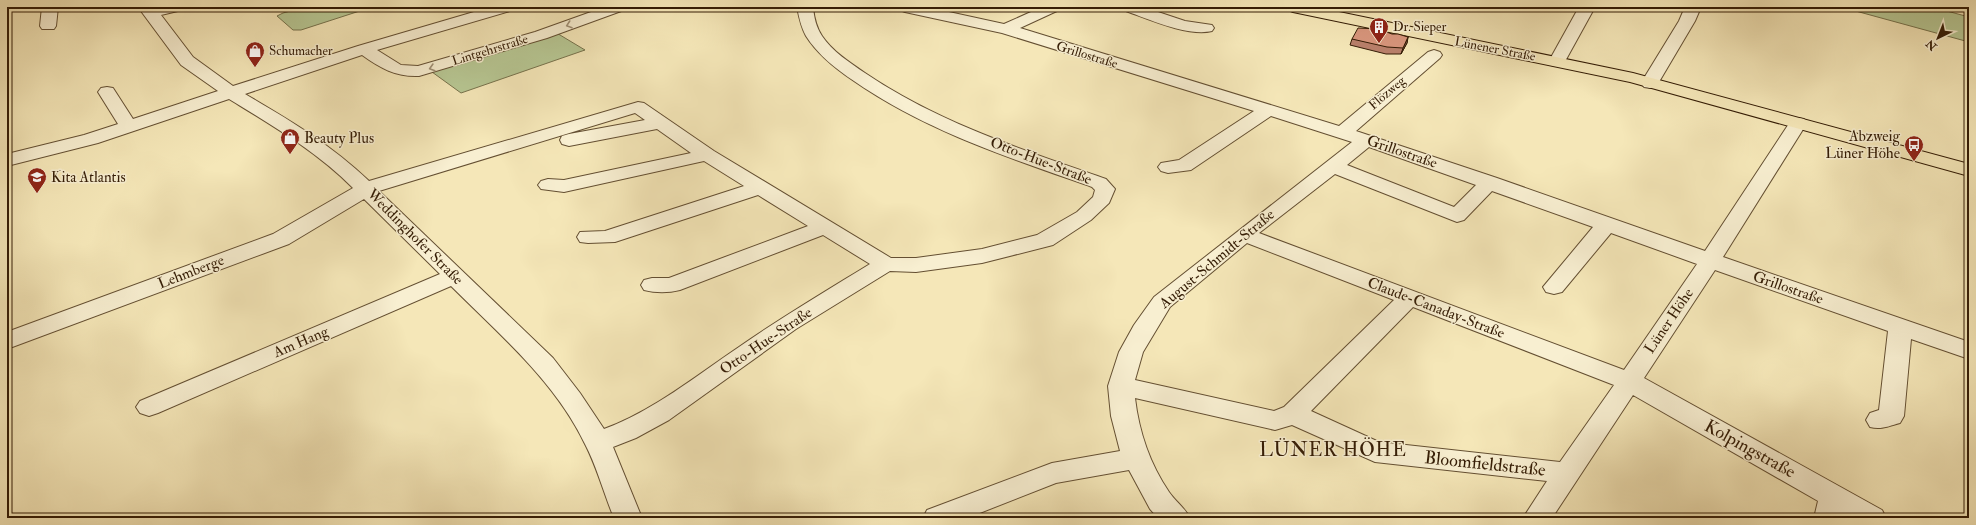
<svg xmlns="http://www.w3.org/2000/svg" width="1976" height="525" viewBox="0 0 1976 525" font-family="'IM FELL Double Pica',serif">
	<rect width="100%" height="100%" fill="#f5e7b8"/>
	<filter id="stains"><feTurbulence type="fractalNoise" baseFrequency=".005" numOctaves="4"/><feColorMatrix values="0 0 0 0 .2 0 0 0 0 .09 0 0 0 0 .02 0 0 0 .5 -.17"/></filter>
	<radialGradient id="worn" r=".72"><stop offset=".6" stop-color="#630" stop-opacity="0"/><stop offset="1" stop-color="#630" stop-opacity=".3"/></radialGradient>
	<path fill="#b7c793" stroke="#76724c" d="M 305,7 L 372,7 L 301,30 L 293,30 L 277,16 L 283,13 Z
		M 1841,7 L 1932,7 L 1969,17 L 1969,42 Z
		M 555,32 L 585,50 L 461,93 L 432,72 Z"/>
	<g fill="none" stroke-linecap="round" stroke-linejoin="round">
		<defs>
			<path id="minor" d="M 42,7 L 58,7 L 56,26 L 54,29 L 42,29 L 40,26 Z
				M 138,7 L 185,7 L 182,10 L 161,15 L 193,57 L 233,86 L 358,46 L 491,7 L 516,7 L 513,10 L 377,50 L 401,65 L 418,66 L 535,32 L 605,7 L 627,7 L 624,10 L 547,38 L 419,76 C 396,77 380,68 362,55 L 245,94 C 291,121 330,144 369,181 L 638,102 L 644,103 L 714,151 L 891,258 L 916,258 L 982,249 L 1037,235 L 1077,212 L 1093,197 L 1095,190 L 1092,187 C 1010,158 926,131 854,81 C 836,69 818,55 806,36 C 801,27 799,17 797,7 L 813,7 C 814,17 816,27 822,36 C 832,51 850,63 865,73 C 939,123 1023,150 1106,179 L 1115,189 L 1109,203 L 1091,220 L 1053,245 L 982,263 L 916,272 L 890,271 L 796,329 L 669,420 L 636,438 L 613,447 L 642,518 L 614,518 C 604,494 597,467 585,444 C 555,381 499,334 451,286 L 158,413 L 149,416 L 140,413 L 136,407 L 140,401 L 440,274 L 364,199 L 289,244 L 7,349 L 7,332 L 273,234 L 353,188 C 316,151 273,126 229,99 L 98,143 L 7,166 L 7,154 L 84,135 L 118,124 L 98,92 L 101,88 L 107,87 L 113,88 L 133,119 L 218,91 L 181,65 ZM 635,113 L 645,120 L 569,134 L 562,136 L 560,140 L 562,144 L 569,146 L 657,129 L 691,153 L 564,180 L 548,179 L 541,181 L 538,185 L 541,189 L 564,192 L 704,161 L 744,186 L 605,231 L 580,232 L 577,237 L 580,242 L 588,243 L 615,242 L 758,195 L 808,226 L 669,278 L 652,278 L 644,280 L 641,285 L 644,290 C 656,293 668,293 680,290 L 823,235 L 870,264 C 826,291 782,317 739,347 C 696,376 653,411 604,429 L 580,393 L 553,358 L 379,191 Z
				M 897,7 L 926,7 L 1004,24 L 1042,7 L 1062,7 L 1059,10 L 1020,28 L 1339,126 L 1428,52 L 1434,50 L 1440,52 L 1442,55 L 1440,58 L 1356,131 L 1497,178 L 1705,251 L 1792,119 L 1798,118 L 1804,119 L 1807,123 L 1723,257 L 1969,342 L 1969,359 L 1911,339 L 1904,416 L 1900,423 C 1889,426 1881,430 1870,427 L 1866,420 L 1870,413 L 1879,410 L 1888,331 L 1715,270 L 1644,378 L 1882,510 L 1886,518 L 1848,518 L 1843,515 L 1842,518 L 1814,518 L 1818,501 L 1633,395 L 1552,518 L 1523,518 L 1547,481 L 1375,462 L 1292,425 L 1275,430 L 1135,398 C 1139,432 1150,464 1169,492 C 1176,502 1185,508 1190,518 L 1158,518 L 1150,509 L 1129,470 L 1056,483 L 967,518 L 923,518 L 927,510 L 1052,463 L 1120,451 L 1111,416 L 1108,386 L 1119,352 L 1134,325 L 1154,297 L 1352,142 L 1271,116 L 1191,170 L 1168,173 L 1161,171 L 1158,167 L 1161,163 L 1179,160 L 1254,111 L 1002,33 L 905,12 L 900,10 ZM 1369,147 L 1476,185 L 1454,207 L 1347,165 ZM 1335,174 L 1457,222 L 1464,220 L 1492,191 L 1593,227 L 1543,287 L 1546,292 L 1554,294 L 1562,292 L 1611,233 L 1697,264 L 1624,370 L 1259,233 ZM 1247,243 L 1394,300 L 1284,407 L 1274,411 L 1135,380 L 1143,352 L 1170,307 ZM 1413,307 L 1614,385 L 1560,462 L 1379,442 L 1311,411 Z
				M 1120,7 L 1143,7 L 1185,21 L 1212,25 L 1214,28 L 1212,31 C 1187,37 1146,18 1123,10 Z
				M 1579,7 L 1595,7 L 1563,65 L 1557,66 L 1551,65 L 1549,61 Z
				M 1685,7 L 1701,7 L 1695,21 L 1656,87 L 1650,88 L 1644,87 L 1641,83 L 1679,21 Z"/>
			<path id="major" d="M 1285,7 L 1315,7 L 1633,73 L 1969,164 L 1969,176 L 1630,82 L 1293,12 L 1288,10 Z"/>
		</defs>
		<use href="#minor" stroke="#644f32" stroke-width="2"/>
		<use href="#major" stroke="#341c05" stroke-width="2"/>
		<use href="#minor" fill="#f8efd1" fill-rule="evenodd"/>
		<use href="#major" fill="#f5e7b8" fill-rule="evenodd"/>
	</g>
	<path fill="#b9806b" stroke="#341c05" d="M 1392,34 L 1408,37 L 1407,43 L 1401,54 L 1386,54 L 1350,45 L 1352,39 Z"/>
	<path fill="#966857" stroke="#341c05" d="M 1408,37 L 1407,43 L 1401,54 L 1403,48 Z"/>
	<path fill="#d7957c" stroke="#341c05" d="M 1358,28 L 1378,29 L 1392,34 L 1398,34 L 1408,37 L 1403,48 L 1387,47 L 1352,39 Z"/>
	<defs><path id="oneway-chevron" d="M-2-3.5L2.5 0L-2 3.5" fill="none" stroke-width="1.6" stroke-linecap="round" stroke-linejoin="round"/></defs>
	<g stroke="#a09075">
		<use href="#oneway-chevron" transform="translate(569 25) rotate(161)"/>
		<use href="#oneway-chevron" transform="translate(432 68) rotate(164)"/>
	</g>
	<defs>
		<symbol id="building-pin" viewBox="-11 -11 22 30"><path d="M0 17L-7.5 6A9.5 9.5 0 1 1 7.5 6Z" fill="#8f2418" stroke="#f8efd1"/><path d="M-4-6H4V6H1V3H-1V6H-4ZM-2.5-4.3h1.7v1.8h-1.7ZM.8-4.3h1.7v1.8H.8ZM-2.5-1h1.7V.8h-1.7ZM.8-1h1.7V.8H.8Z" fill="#fff"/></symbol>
		<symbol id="shop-pin" viewBox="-11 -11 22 30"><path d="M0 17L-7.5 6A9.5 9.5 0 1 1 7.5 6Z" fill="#8f2418" stroke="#f8efd1"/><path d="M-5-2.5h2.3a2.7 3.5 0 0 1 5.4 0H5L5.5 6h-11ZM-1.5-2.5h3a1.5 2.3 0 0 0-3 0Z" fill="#fff"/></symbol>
		<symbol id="bus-pin" viewBox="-11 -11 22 30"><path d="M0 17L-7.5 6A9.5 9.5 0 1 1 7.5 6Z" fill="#8f2418" stroke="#f8efd1"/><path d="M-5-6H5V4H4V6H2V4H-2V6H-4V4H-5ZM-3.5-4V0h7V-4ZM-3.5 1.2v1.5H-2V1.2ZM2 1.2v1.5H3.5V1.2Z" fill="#fff"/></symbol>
		<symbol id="school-pin" viewBox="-11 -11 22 30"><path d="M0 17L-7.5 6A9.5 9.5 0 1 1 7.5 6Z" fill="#8f2418" stroke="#f8efd1"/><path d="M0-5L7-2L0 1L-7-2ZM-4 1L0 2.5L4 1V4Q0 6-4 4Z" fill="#fff"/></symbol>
	</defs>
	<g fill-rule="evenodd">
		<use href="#building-pin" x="1368" y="16" width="22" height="30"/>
		<use href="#shop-pin" x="244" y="40" width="22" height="30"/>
		<use href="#shop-pin" x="279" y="127" width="22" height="30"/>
		<use href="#bus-pin" x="1903" y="134" width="22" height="30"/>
		<use href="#school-pin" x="26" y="166" width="22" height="30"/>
	</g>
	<g text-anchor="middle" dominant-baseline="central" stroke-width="3" stroke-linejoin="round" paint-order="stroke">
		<g font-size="13" fill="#341c05" stroke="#f8efd1" text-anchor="start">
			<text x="1393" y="27">Dr. Sieper</text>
			<text x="269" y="51">Schumacher</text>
		</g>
		<g font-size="13" fill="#341c05" stroke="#f8efd1">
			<text transform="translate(1495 49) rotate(11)">Lünener Straße</text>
			<text transform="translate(490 50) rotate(-17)">Lintgehrstraße</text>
			<text transform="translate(1087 55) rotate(17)">Grillostraße</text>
			<text transform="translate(1387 93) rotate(-41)">Flözweg</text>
		</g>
		<g font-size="15" fill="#341c05" stroke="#f8efd1" text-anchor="start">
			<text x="1900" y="136" text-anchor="end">Abzweig<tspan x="1900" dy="17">Lüner Höhe</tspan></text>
			<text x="304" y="138">Beauty Plus</text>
			<text x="51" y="177">Kita Atlantis</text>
		</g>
		<g font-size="15" fill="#341c05" stroke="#f8efd1">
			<text transform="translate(1402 152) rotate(19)">Grillostraße</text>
			<text transform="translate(1041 161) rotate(21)">Otto-Hue-Straße</text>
			<text transform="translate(415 237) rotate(45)">Weddinghofer Straße</text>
			<text transform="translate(1217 259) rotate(-40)">August-Schmidt-Straße</text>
			<text transform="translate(191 272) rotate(-21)">Lehmberge</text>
			<text transform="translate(1788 288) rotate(19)">Grillostraße</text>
			<text transform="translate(1436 308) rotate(21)">Claude-Canaday-Straße</text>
			<text transform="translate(1669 321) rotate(-56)">Lüner Höhe</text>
			<text transform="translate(766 341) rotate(-34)">Otto-Hue-Straße</text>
			<text transform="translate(301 342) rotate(-23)">Am Hang</text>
		</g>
		<g font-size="18" fill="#341c05" stroke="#f8efd1">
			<text transform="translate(1750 449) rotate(29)">Kolpingstraße</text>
			<text transform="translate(1485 464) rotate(6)">Bloomfieldstraße</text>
		</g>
		<g font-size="19" letter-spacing="1" fill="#341c05" stroke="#f8efd1">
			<text x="1333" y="450">LÜNER HÖHE</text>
		</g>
	</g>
	<rect width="1976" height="525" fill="none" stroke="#f5e7b8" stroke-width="24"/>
	<rect x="8" y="8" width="1960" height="509" fill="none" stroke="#341c05" stroke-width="2"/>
	<rect x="12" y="12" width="1952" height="501" fill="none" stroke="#341c05"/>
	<g transform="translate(1938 38) rotate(223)" stroke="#f8efd1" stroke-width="3" paint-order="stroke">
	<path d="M0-3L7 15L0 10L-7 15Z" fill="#341c05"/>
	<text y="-6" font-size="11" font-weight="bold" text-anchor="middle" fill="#341c05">N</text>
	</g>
	<rect width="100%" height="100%" filter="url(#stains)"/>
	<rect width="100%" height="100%" fill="url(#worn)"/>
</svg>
